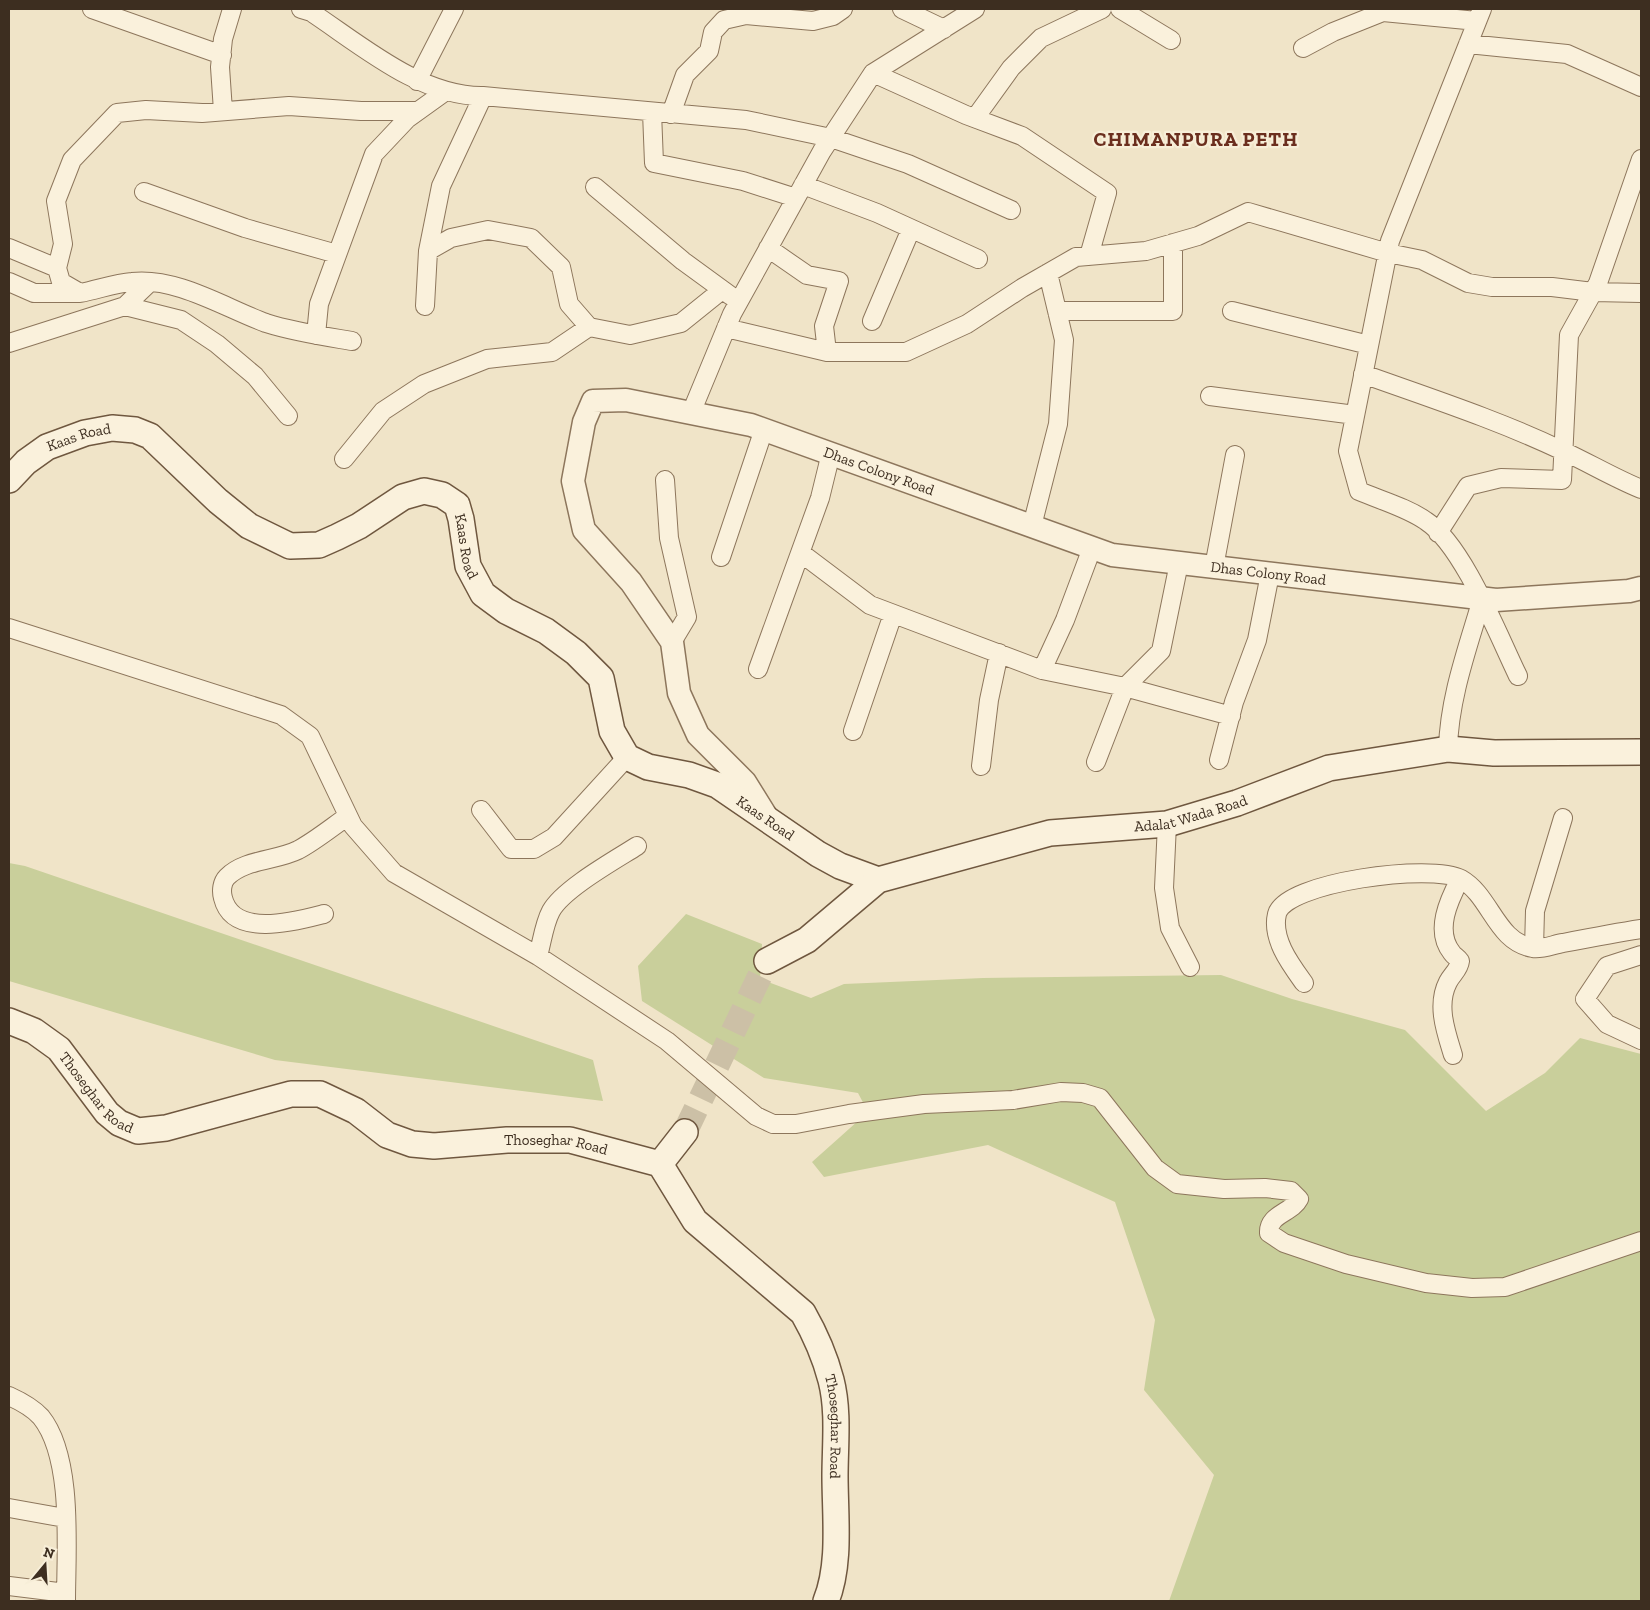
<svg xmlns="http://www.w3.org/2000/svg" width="1650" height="1610" viewBox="0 0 1650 1610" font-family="'Zilla Slab',serif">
	<rect width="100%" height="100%" fill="#f0e4c8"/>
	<path fill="#c9cf9b" d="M 9,863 L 25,866 L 593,1060 L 603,1101 L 275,1060 L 9,981 Z
		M 686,914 L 762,944 L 760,979 L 811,998 L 844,984 L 983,978 L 1221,975 L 1292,999 L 1405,1030 L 1486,1111 L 1545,1073 L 1580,1038 L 1641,1054 L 1641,1601 L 1169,1601 L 1214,1475 L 1144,1390 L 1155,1320 L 1115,1202 L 988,1145 L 824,1177 L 812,1162 L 868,1112 L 858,1093 L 764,1078 L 642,1001 L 638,966 Z"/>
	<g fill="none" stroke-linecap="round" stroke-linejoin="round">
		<path stroke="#ccc0a6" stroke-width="25" stroke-dasharray="25 12" stroke-linecap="butt" d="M 685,1132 L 767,961"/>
		<defs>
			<path id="minor" d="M 92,9 L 222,55
				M 301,9 L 311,12 C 361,45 421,97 483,96 L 746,120 L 831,138 L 908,164 L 1011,210
				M 902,9 L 944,29
				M 1120,9 L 1171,40
				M 1482,9 L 1390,241 L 1348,451 L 1359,491 C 1380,500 1408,508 1426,521 C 1463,545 1498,635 1518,676
				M 1468,44 L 1567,54 L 1641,87
				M 1303,48 L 1333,32 L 1383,12 L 1477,21
				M 873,73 L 966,115 L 1022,136 L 1107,193 L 1089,256
				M 417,81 L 454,9
				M 223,111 L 220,67 L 223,39 L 232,9
				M 652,112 L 654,163 L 743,181 L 796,198
				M 671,114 L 685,75 L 709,51 L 713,32 L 724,20 L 746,15 L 813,21 L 833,16 L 843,9
				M 975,118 L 1011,68 L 1041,38 L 1102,9
				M 803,185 L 877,213 L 978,259
				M 595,187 L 683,261 L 731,296
				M 144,192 L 245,228 L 337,254
				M 9,248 L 57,268 L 63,244 L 56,201 L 72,160 L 117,113 L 146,110 L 202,113 L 289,106 L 361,111 L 418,111
				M 768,248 L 807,275 L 839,281 L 824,326 L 827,352
				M 428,251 L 441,186 L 483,96
				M 57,268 L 61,282 L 80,293 C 97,290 115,283 132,282 C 177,277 225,308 266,323 C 294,332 322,336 352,341
				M 9,282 L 34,293 L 79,293
				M 125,306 L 181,320 L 217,344 L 255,376 L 288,416
				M 425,306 L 428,251 L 451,238 L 488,230 L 531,238 L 561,267 L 569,304 L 589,327 L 630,335 L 681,323 L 722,290
				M 1057,311 L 1173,311 L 1173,243
				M 1232,311 L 1369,345
				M 872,321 L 911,229
				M 726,328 L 827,352 L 906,352 L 967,324 L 1022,288 L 1076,257 L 1146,251 L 1198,236 L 1248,212 L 1388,253 L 1422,260 L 1468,283 L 1492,287 L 1552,287 L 1593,292 L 1641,293
				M 316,335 L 319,304 L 374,154 L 407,119 L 446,91
				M 9,343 L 125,306 L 149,283
				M 1363,374 C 1430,398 1498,420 1563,451 C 1589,463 1614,478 1641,489
				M 1210,396 L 1355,415
				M 691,413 L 732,314 L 822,151 L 873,73 L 975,9
				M 344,459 L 383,411 L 424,384 L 487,359 L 552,352 L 589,327
				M 665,480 L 669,538 L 687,617 L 672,642
				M 1032,526 L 1058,424 L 1064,340 L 1048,273
				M 1438,533 L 1468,486 L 1501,478 L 1562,480 L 1569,335 L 1598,283 L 1641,159
				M 801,553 L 870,605 L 1042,670 L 1065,620 L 1092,548
				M 721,557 L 764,429
				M 1214,567 L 1235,455
				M 9,628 L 281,715 L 310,736 L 353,826 L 394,873 L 538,956 L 667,1041 L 756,1116 L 773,1124 L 796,1124 L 849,1114 L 924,1104 L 1013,1100 L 1061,1092 L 1083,1093 L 1100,1098 L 1155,1168 L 1177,1184 L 1224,1189 L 1265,1188 L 1291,1191 L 1299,1199 C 1292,1213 1268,1214 1269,1233 L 1284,1243 L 1346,1264 L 1426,1283 L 1472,1288 L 1505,1287 L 1641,1241
				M 758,669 L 820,498 L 831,453
				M 1042,670 L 1125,687 L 1231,716
				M 853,731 L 893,614
				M 1448,749 C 1449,698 1468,647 1482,599
				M 1219,760 L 1234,702 L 1257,640 L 1270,574
				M 1096,762 L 1125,687 L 1161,651 L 1179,563
				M 981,766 L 989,700 L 999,653
				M 481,810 L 511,849 L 534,849 L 554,837 L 627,757
				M 1167,824 L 1164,888 L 1170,928 L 1190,967
				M 324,914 C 297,921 233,939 223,898 C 221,891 222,882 227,877 C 245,859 276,861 298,850 C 315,841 332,827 348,816
				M 1534,948 L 1535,911 L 1563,818
				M 1641,955 L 1607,966 L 1585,999 L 1607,1024 L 1641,1040
				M 538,956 C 542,942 544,924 551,911 C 563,889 615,860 637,846
				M 1304,983 C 1291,965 1271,939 1277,914 C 1285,882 1432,863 1461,879 C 1491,896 1496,942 1533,948 C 1541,950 1555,944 1563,943 C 1589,938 1615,933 1641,929
				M 1453,1055 C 1446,1032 1436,1005 1448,982 C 1452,974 1459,970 1460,961 C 1458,958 1454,956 1452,953 C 1434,931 1449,900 1460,879
				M 9,1396 C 20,1401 33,1408 41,1417 C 74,1458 66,1551 66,1601
				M 9,1508 L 65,1518
				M 9,1586 L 66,1593"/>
			<g id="tertiary">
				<path id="s1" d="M 768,819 L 745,782 L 698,735 L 679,693 L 672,642 L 631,582 L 584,530 L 573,481 L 584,422 L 593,401 L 626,400 L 751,425 L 1112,555 L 1496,600 L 1629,591 L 1641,588"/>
			</g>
			<g id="secondary">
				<path id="s2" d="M 9,480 L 26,462 L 47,447 L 85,433 L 112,428 L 135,430 L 150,436 L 218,501 L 249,526 L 290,546 L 319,545 L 337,537 L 359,526 L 403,497 L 424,491 L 442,495 L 457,505 L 461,519 L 468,566 L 483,594 L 506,611 L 546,631 L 576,653 L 601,678 L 612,731 L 627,757 L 648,767 L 689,775 L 717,785 L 818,854 L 840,866 L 878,880"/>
				<path id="s3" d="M 767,961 L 807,940 L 878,880 L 1050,833 L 1167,824 L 1237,803 L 1329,768 L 1448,749 L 1494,753 L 1641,752"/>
				<path id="s4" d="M 9,1021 L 34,1031 L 59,1049 L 107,1113 L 119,1123 L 138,1131 L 166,1128 L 291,1094 L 320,1094 L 356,1111 L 387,1135 L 412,1144 L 434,1146 L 507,1140 L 570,1140 L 660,1164 L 695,1221 L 803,1313 C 815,1334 825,1357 831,1380 C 839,1411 835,1445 835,1476 C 835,1516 841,1564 826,1601"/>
				<path d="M 660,1164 L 685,1132"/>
			</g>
		</defs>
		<use href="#minor" stroke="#8d765c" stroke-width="20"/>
		<use href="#tertiary" stroke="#8d765c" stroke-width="25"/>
		<use href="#secondary" stroke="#6f573f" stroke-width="28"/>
		<use href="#minor" stroke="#faf1dc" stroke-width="18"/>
		<use href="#tertiary" stroke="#faf1dc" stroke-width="22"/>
		<use href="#secondary" stroke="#faf1dc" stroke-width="25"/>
	</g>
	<g text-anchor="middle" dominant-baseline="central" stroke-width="4.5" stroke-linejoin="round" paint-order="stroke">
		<g font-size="15" fill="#3d2e20" stroke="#f7eed8">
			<text stroke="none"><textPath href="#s2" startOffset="84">Kaas Road</textPath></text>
			<text stroke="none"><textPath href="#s1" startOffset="780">Dhas Colony Road</textPath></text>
			<text stroke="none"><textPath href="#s2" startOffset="564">Kaas Road</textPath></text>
			<text stroke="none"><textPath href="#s1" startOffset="1185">Dhas Colony Road</textPath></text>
			<text stroke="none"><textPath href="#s3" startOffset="459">Adalat Wada Road</textPath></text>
			<text stroke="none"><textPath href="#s2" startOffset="999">Kaas Road</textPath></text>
			<text stroke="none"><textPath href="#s4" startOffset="116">Thoseghar Road</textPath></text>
			<text stroke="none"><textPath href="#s4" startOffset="611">Thoseghar Road</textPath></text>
			<text stroke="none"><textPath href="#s4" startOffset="1046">Thoseghar Road</textPath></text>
		</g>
		<g font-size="20" font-weight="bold" letter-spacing="1" fill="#6b2e1e" stroke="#f7eed8">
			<text x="1196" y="139">CHIMANPURA PETH</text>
		</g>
	</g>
	<rect width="1650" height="1610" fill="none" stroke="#3d2e20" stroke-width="20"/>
	<g transform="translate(45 1565) rotate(18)" stroke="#f7eed8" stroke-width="4" paint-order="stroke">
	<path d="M0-4L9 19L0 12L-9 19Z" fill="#3d2e20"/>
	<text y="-8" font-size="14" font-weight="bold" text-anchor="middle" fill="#3d2e20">N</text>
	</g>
</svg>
